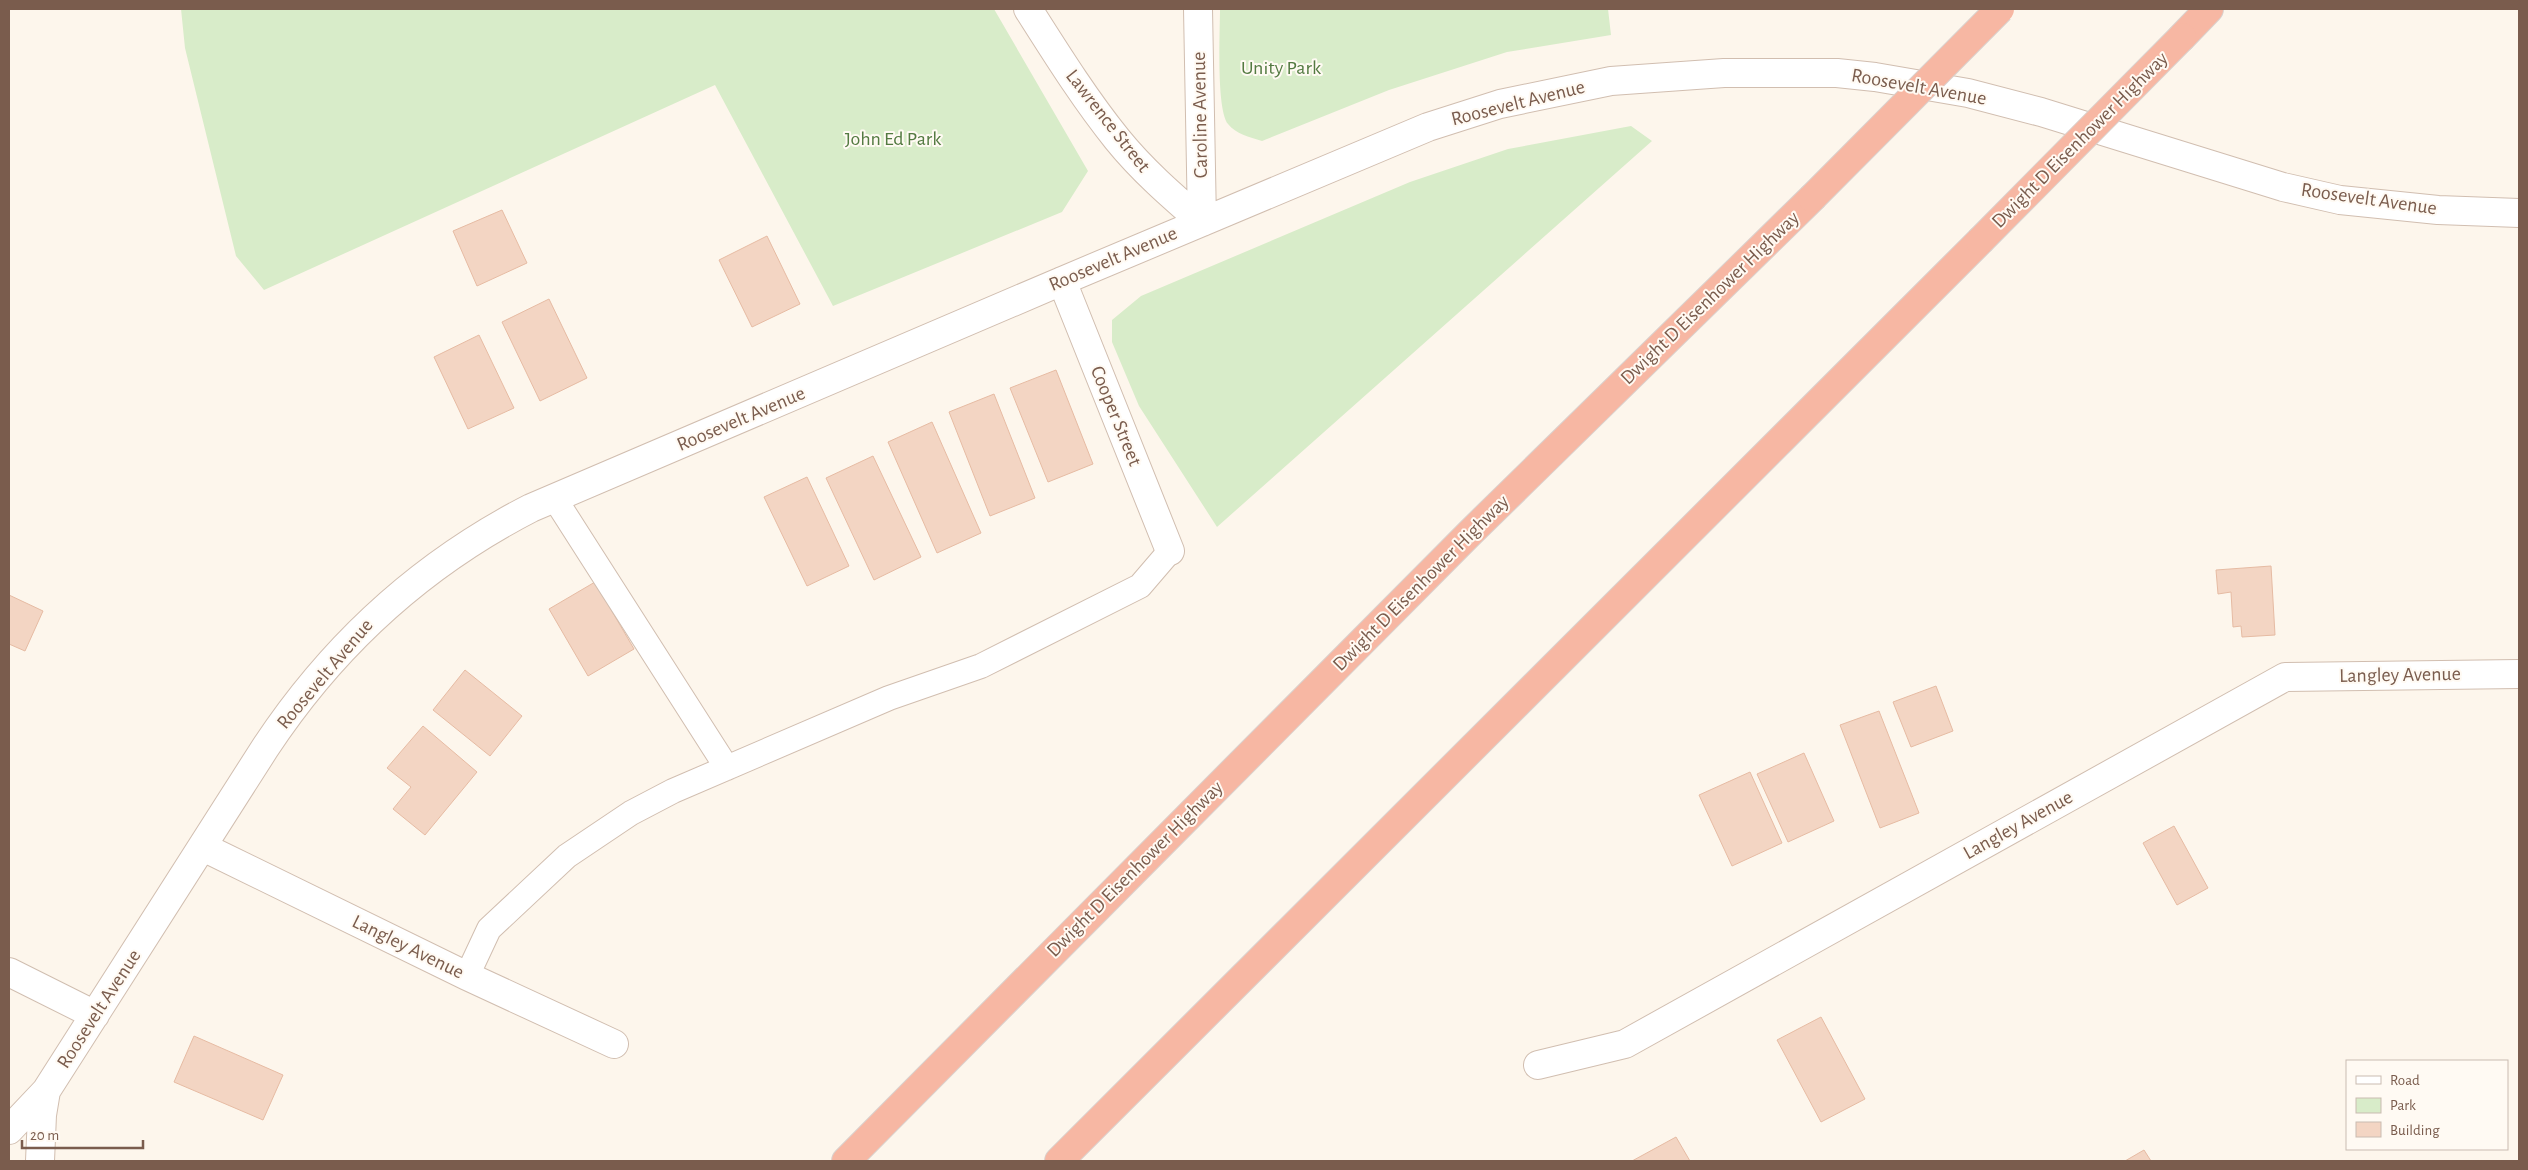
<svg xmlns="http://www.w3.org/2000/svg" width="2528" height="1170" viewBox="0 0 2528 1170" font-family="'Alegreya Sans',sans-serif">
	<rect width="100%" height="100%" fill="#fdf6ec"/>
	<path fill="#d8ecc9" d="M 181,9 L 994,9 L 1088,171 L 1062,212 L 833,306 L 715,85 L 264,290 L 236,256 L 185,48 Z
		M 1220,9 L 1608,9 L 1611,35 L 1507,52 L 1389,90 L 1262,141 C 1249,137 1236,134 1228,124 C 1216,109 1220,31 1220,9 Z
		M 1631,126 L 1652,141 L 1217,527 L 1139,406 L 1112,342 L 1112,320 L 1141,296 L 1410,182 L 1508,149 Z"/>
	<path fill="#f3d5c3" stroke="#e6bba3" d="M 502,210 L 527,263 L 477,286 L 453,231 Z
		M 767,236 L 800,304 L 752,327 L 719,260 Z
		M 549,299 L 587,378 L 540,401 L 502,322 Z
		M 479,335 L 514,408 L 468,429 L 434,357 Z
		M 1056,370 L 1093,464 L 1048,482 L 1010,388 Z
		M 994,394 L 1035,498 L 990,516 L 949,412 Z
		M 932,422 L 981,533 L 937,553 L 888,442 Z
		M 873,456 L 921,557 L 874,580 L 826,478 Z
		M 807,477 L 849,566 L 807,586 L 764,497 Z
		M 2271,566 L 2275,635 L 2242,637 L 2241,626 L 2233,627 L 2231,592 L 2218,594 L 2216,570 Z
		M 595,582 L 634,649 L 588,676 L 549,609 Z
		M 9,595 L 43,611 L 25,651 L 9,644 Z
		M 465,670 L 522,716 L 490,756 L 433,710 Z
		M 1936,686 L 1953,731 L 1911,747 L 1893,702 Z
		M 1879,711 L 1919,813 L 1880,828 L 1840,725 Z
		M 423,726 L 477,772 L 425,835 L 393,809 L 411,787 L 387,768 Z
		M 1804,753 L 1834,821 L 1788,842 L 1757,774 Z
		M 1750,772 L 1782,843 L 1732,866 L 1699,795 Z
		M 2174,826 L 2208,888 L 2177,905 L 2143,843 Z
		M 1821,1017 L 1865,1099 L 1821,1122 L 1777,1040 Z
		M 194,1036 L 283,1075 L 263,1120 L 174,1082 Z
		M 1676,1137 L 1690,1161 L 1632,1161 Z
		M 2144,1150 L 2151,1161 L 2125,1161 Z"/>
	<g fill="none" stroke-linecap="round" stroke-linejoin="round">
		<defs>
			<path id="lane" d="M 555,499 L 727,768
				M 467,976 L 489,929 L 567,856 L 631,813 L 673,791 L 889,698 L 981,666 L 1140,586 L 1170,551"/>
			<path id="street" d="M 1028,9 C 1056,53 1084,98 1117,139 C 1142,170 1172,196 1202,222
				M 1198,9 L 1202,222
				M 1062,281 L 1170,551
				M 203,847 L 467,976 L 614,1044
				M 9,972 L 95,1015
				M 1538,1065 L 1625,1044 L 2285,677 L 2519,674
				M 9,1130 L 46,1091 L 265,748 C 333,645 420,565 531,508 L 1062,281 L 1428,127 L 1500,104 L 1611,81 L 1724,73 L 1837,73 L 1875,77 L 1968,93 L 2041,112 L 2283,187 L 2340,200 L 2438,210 L 2519,213
				M 40,1161 L 42,1115 L 46,1091"/>
			<path id="highway" d="M 2182,37 L 2209,9
				M 846,1161 L 1470,533 L 1812,198
				M 1059,1161 L 1980,241"/>
		</defs>
		<use href="#lane" stroke="#d1beb0" stroke-width="26"/>
		<use href="#street" stroke="#d1beb0" stroke-width="30"/>
		<use href="#highway" stroke="#dad1cd" stroke-width="30"/>
		<use href="#lane" stroke="#fff" stroke-width="24"/>
		<use href="#street" stroke="#fff" stroke-width="28"/>
		<use href="#highway" stroke="#f7b7a3" stroke-width="28"/>
		<defs>
			<path id="highway-bridge" d="M 1812,198 L 2000,9
				M 1980,241 L 2182,37"/>
		</defs>
		<use href="#highway-bridge" stroke="#dad1cd" stroke-width="30" stroke-linecap="butt"/>
		<use href="#highway-bridge" stroke="#f7b7a3" stroke-width="28"/>
	</g>
	<g text-anchor="middle" dominant-baseline="central" stroke-width="4" stroke-linejoin="round" paint-order="stroke">
		<g font-size="20" fill="#537a41" stroke="#fffaf3">
			<text x="1281" y="68">Unity Park</text>
			<text x="893" y="139">John Ed Park</text>
		</g>
		<g font-size="20" fill="#7a5c4d" stroke="#fffaf3">
			<text transform="translate(1919 87) rotate(10)">Roosevelt Avenue</text>
			<text transform="translate(1518 103) rotate(-14)">Roosevelt Avenue</text>
			<text transform="translate(1200 115) rotate(-91)">Caroline Avenue</text>
			<text transform="translate(1108 121) rotate(52)">Lawrence Street</text>
			<text transform="translate(2080 140) rotate(-45)">Dwight D Eisenhower Highway</text>
			<text transform="translate(2369 199) rotate(8)">Roosevelt Avenue</text>
			<text transform="translate(1113 259) rotate(-23)">Roosevelt Avenue</text>
			<text transform="translate(1710 298) rotate(-44)">Dwight D Eisenhower Highway</text>
			<text transform="translate(1116 416) rotate(68)">Cooper Street</text>
			<text transform="translate(741 419) rotate(-23)">Roosevelt Avenue</text>
			<text transform="translate(1421 583) rotate(-45)">Dwight D Eisenhower Highway</text>
			<text transform="translate(325 674) rotate(-50)">Roosevelt Avenue</text>
			<text transform="translate(2400 675) rotate(-1)">Langley Avenue</text>
			<text transform="translate(2018 825) rotate(-29)">Langley Avenue</text>
			<text transform="translate(1135 869) rotate(-45)">Dwight D Eisenhower Highway</text>
			<text transform="translate(408 947) rotate(26)">Langley Avenue</text>
			<text transform="translate(99 1009) rotate(-57)">Roosevelt Avenue</text>
		</g>
	</g>
	<rect width="2528" height="1170" fill="none" stroke="#7a5c4d" stroke-width="20"/>
	<rect x="2346" y="1060" width="162" height="90" fill="#fffaf3" stroke="#cabbb1"/>
	<rect x="2356" y="1076" width="25" height="8" fill="#ffffff" stroke="#cabbb1"/>
	<text x="2390" y="1085" font-size="15" fill="#7a5c4d">Road</text>
	<rect x="2356" y="1098" width="25" height="15" fill="#d8ecc9" stroke="#cabbb1"/>
	<text x="2390" y="1110" font-size="15" fill="#7a5c4d">Park</text>
	<rect x="2356" y="1122" width="25" height="15" fill="#f3d5c3" stroke="#cabbb1"/>
	<text x="2390" y="1135" font-size="15" fill="#7a5c4d">Building</text>
	<path d="M22 1140v8h121v-8" fill="none" stroke="#7a5c4d" stroke-width="2.5"/>
	<text x="30" y="1140" font-size="15" fill="#7a5c4d" stroke="#fffaf3" stroke-width="4" paint-order="stroke">20 m</text>
</svg>
